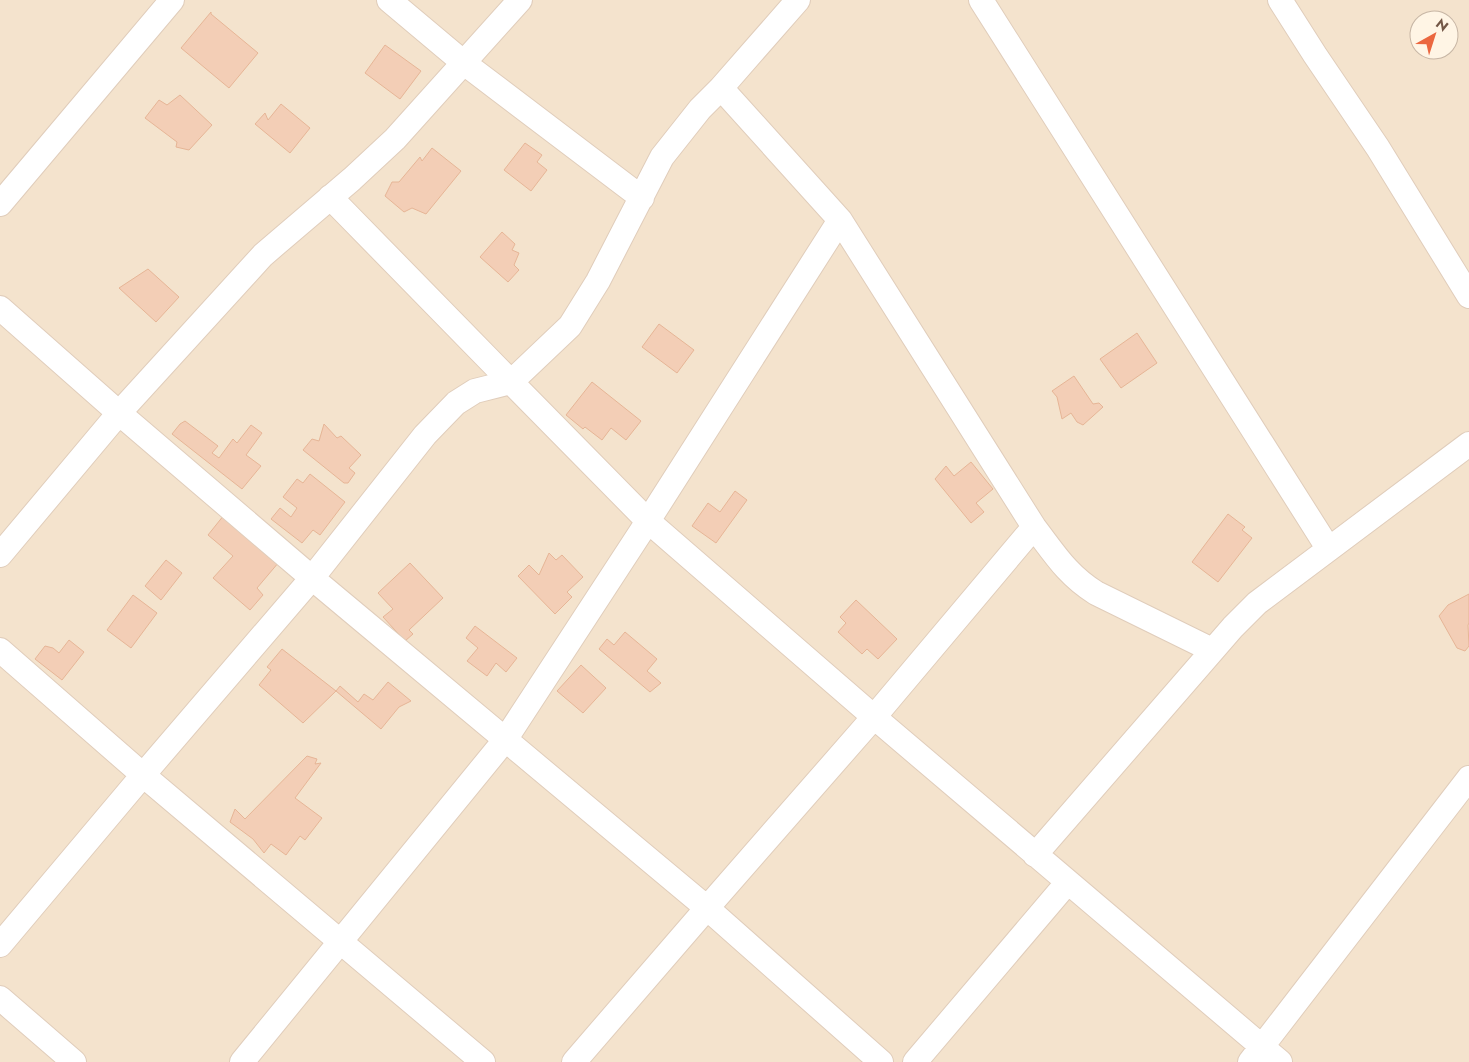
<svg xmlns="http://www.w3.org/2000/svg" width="1469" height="1062" viewBox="0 0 1469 1062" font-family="Jost,sans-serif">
	<rect width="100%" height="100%" fill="#fdf1df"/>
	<path fill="#f4e3cd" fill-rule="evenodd" d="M 0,0 L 1469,0 L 1469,1062 L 0,1062 ZM 1419,20 L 1449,20 L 1449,50 L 1419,50 Z"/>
	<path fill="#f3ceb6" stroke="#e6b596" d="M 211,12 L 211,14 L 258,53 L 229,88 L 181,48 Z
		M 385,45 L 421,71 L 400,99 L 365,73 Z
		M 180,95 L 212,125 L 189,150 L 176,147 L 177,142 L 145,118 L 159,100 L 167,105 Z
		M 281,104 L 310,128 L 290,153 L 255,124 L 265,113 L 268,120 Z
		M 525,143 L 542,155 L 537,162 L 547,170 L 531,191 L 504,170 Z
		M 432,148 L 461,171 L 426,214 L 412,208 L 404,212 L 385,196 L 392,182 L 399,182 L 420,157 L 422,161 Z
		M 502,232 L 515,244 L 512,250 L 519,253 L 514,265 L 519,270 L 508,282 L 480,257 Z
		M 148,269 L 179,297 L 156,322 L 119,288 Z
		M 659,324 L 694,350 L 677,373 L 642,347 Z
		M 1137,333 L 1157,363 L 1121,388 L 1100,359 Z
		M 1074,376 L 1093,404 L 1099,403 L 1103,407 L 1083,425 L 1077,422 L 1071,413 L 1062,419 L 1057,397 L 1052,391 Z
		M 592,382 L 641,421 L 626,440 L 611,428 L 602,440 L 585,427 L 583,429 L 566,415 Z
		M 185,421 L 218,446 L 212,453 L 219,458 L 233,439 L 237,443 L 251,425 L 262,433 L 246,455 L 261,466 L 242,489 L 172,434 L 180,424 Z
		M 324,424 L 337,438 L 341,436 L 361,455 L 349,468 L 355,473 L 348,483 L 344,483 L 303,450 L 312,439 L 319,441 Z
		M 971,462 L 993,489 L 976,503 L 984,512 L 971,523 L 935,479 L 946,466 L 954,476 Z
		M 310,474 L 345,502 L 320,535 L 313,530 L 302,543 L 271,519 L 280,508 L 291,517 L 297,508 L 283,497 L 297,479 L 303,483 Z
		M 735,491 L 747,500 L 716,543 L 692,526 L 708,503 L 720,512 Z
		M 1228,514 L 1245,527 L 1242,530 L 1252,538 L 1218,582 L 1192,562 Z
		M 224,515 L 279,562 L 257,588 L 263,595 L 250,610 L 213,578 L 233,556 L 208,535 Z
		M 549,553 L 556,560 L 562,555 L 583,577 L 567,592 L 572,597 L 555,614 L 518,576 L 529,565 L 539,575 Z
		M 166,560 L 182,573 L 161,600 L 145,586 Z
		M 410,563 L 443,598 L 409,630 L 413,634 L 405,641 L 383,617 L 393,609 L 378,593 Z
		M 1469,594 L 1469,623 L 1468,625 L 1469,646 L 1465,651 L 1457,648 L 1439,616 L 1448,605 Z
		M 133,595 L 157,613 L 131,648 L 107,630 Z
		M 856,600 L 897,639 L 878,659 L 867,649 L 862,654 L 838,632 L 846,623 L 840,617 Z
		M 475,626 L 517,658 L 506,672 L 496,663 L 487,676 L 467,661 L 478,648 L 466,638 Z
		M 625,632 L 657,659 L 647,671 L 661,683 L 650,692 L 599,649 L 607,639 L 614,645 Z
		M 69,640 L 84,652 L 62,680 L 35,659 L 45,646 L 53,648 L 59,653 Z
		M 282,649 L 336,691 L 303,723 L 259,685 L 271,670 L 267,667 Z
		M 581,665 L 606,688 L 583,713 L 557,691 Z
		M 388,682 L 411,701 L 399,707 L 381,729 L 336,691 L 340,686 L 358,702 L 364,694 L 373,700 Z
		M 307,756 L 317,759 L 315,764 L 321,763 L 295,798 L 322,818 L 305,840 L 300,836 L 286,855 L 271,844 L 264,853 L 253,839 L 230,822 L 235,809 L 245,819 Z"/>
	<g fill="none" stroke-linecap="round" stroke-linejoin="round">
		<defs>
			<path id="minor" d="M 389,0 L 464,63 L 642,198
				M 798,0 L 721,88 L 840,220 L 1034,527 C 1054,553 1067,575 1096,593 L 1212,650
				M 981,0 L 1328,548
				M 1280,0 L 1315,55 L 1378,148 L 1469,296
				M 330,197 L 511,382 L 570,326 L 598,281 L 662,157 L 700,109 L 721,88
				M 0,204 L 172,0
				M 0,308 L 119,413 L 312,578 L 707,908 L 881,1062
				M 0,555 L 119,413 L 263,255 L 352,179 L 395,139 L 520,0
				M 0,650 L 143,775 L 483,1062
				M 1035,855 L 1233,627 L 1257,603 L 1469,444
				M 0,945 L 143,775 L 312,578 L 425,435 L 456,403 L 475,391 L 511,382 L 648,521 L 874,717 L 1280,1062
				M 0,998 L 74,1062
				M 242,1062 L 505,740 L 648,521 L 840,220
				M 574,1062 L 707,908 L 874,717 L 1034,527
				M 915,1062 L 1067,883
				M 1250,1062 L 1469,778"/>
		</defs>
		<use href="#minor" stroke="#e0cdbb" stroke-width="26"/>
		<use href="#minor" stroke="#fff" stroke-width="24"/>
	</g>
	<g transform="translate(1434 35) rotate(39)"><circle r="24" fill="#fff5e5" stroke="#c7b6a5"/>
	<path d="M0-4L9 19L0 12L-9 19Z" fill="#eb673f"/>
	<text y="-8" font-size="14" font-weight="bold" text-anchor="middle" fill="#735746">N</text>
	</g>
</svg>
